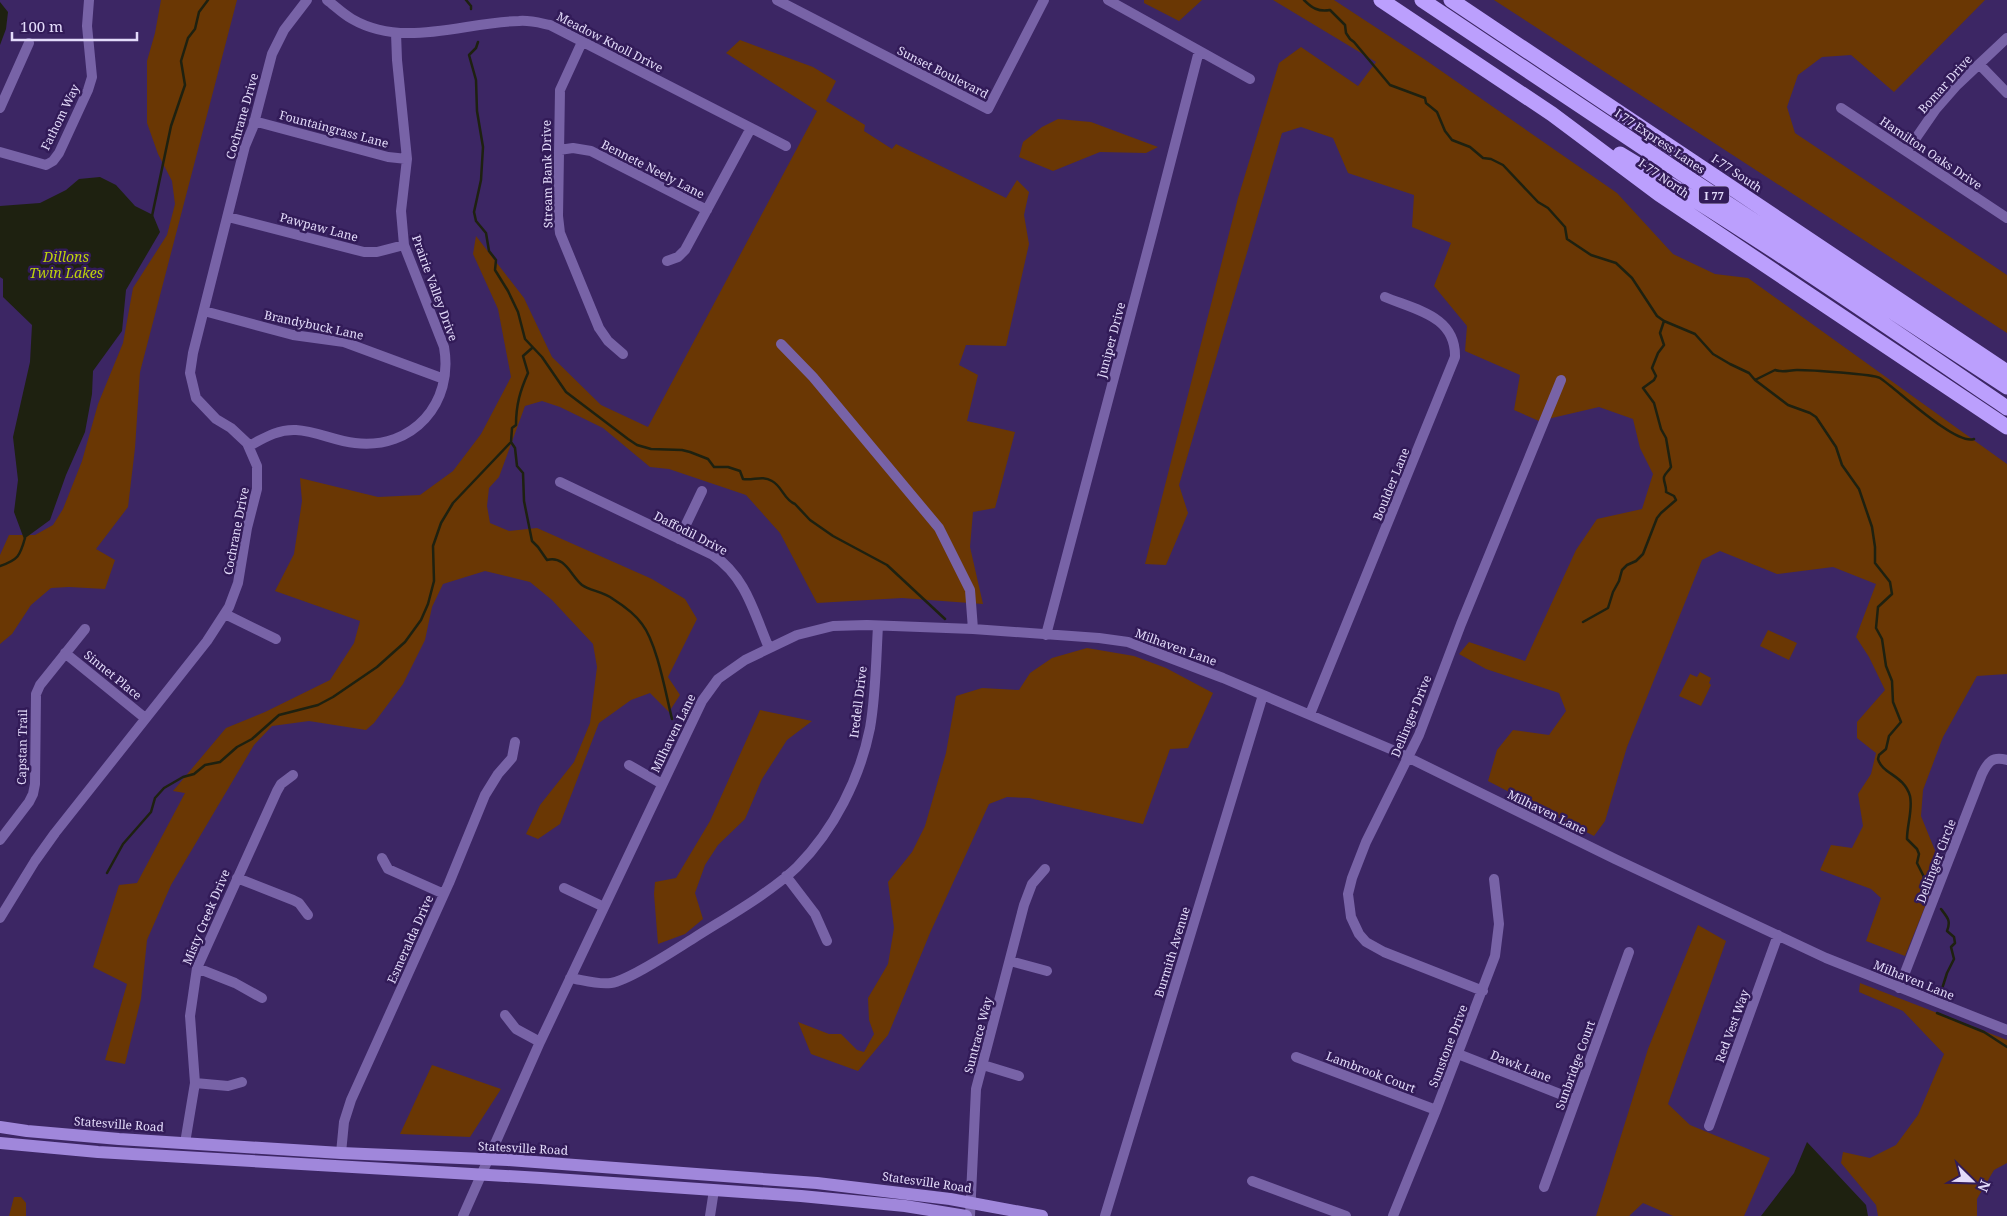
<svg xmlns="http://www.w3.org/2000/svg" width="2007" height="1216" viewBox="0 0 2007 1216" font-family="'Noto Serif',serif">
	<rect width="100%" height="100%" fill="#3c2664"/>
	<path fill="#6a3704" d="M 161,0 L 237,0 L 140,372 L 135,448 L 128,507 L 96,549 L 115,560 L 105,589 L 69,587 L 51,588 L 31,605 L 12,634 L 0,644 L 0,555 L 9,535 L 35,535 L 53,525 L 63,509 L 82,461 L 98,404 L 123,343 L 133,288 L 167,235 L 175,204 L 172,181 L 158,154 L 147,123 L 147,61 L 155,33 Z
		M 1144,0 L 1202,0 L 1179,21 L 1144,3 Z
		M 1273,0 L 1334,0 L 1424,59 L 1617,193 L 1673,254 L 1715,274 L 1748,278 L 2007,464 L 2007,674 L 1977,676 L 1943,737 L 1923,790 L 1921,816 L 1936,853 L 1935,882 L 1905,956 L 1866,941 L 1881,898 L 1871,889 L 1820,870 L 1831,845 L 1852,848 L 1863,826 L 1858,794 L 1871,774 L 1876,753 L 1857,738 L 1857,722 L 1885,690 L 1869,657 L 1856,637 L 1876,584 L 1833,567 L 1777,574 L 1720,551 L 1702,560 L 1627,747 L 1605,821 L 1594,836 L 1488,781 L 1497,750 L 1513,730 L 1549,735 L 1566,711 L 1559,693 L 1486,669 L 1459,654 L 1469,642 L 1525,661 L 1576,550 L 1597,519 L 1642,509 L 1653,474 L 1640,448 L 1633,419 L 1599,407 L 1539,421 L 1514,410 L 1520,375 L 1465,351 L 1467,326 L 1434,286 L 1451,243 L 1412,227 L 1414,195 L 1348,173 L 1333,138 L 1301,127 L 1282,133 L 1179,485 L 1188,513 L 1166,565 L 1145,564 L 1238,198 L 1279,63 L 1301,47 L 1358,86 L 1376,62 Z
		M 1494,0 L 1985,0 L 1894,92 L 1851,55 L 1822,57 L 1798,75 L 1787,107 L 1795,133 L 2007,275 L 2007,333 Z
		M 740,40 L 813,67 L 836,81 L 826,101 L 865,125 L 864,131 L 892,149 L 896,144 L 1006,198 L 1017,180 L 1029,192 L 1024,215 L 1029,244 L 1006,346 L 966,345 L 959,365 L 978,375 L 967,421 L 1015,432 L 995,508 L 973,512 L 970,547 L 983,604 L 902,598 L 817,603 L 780,533 L 746,495 L 669,469 L 650,467 L 603,428 L 560,407 L 542,401 L 525,406 L 499,477 L 489,488 L 487,506 L 490,523 L 509,531 L 537,528 L 652,579 L 685,599 L 697,619 L 668,677 L 680,695 L 669,712 L 650,693 L 631,700 L 599,723 L 560,824 L 538,839 L 526,834 L 540,805 L 574,762 L 590,723 L 597,667 L 593,644 L 552,600 L 530,582 L 485,571 L 443,584 L 432,607 L 425,640 L 403,684 L 374,723 L 366,730 L 309,721 L 272,726 L 254,745 L 171,885 L 147,940 L 141,999 L 125,1064 L 105,1060 L 127,984 L 93,967 L 119,885 L 137,883 L 185,793 L 173,791 L 226,728 L 265,712 L 330,680 L 354,643 L 360,621 L 275,591 L 294,554 L 302,501 L 300,478 L 378,497 L 420,495 L 453,471 L 481,434 L 511,377 L 498,309 L 473,254 L 476,236 L 524,298 L 552,357 L 601,405 L 648,427 L 817,111 L 726,53 Z
		M 1058,119 L 1091,122 L 1158,147 L 1146,153 L 1100,152 L 1053,171 L 1019,157 L 1023,142 L 1042,127 Z
		M 1768,630 L 1797,643 L 1789,660 L 1760,646 Z
		M 1087,648 L 1134,656 L 1166,668 L 1213,693 L 1188,748 L 1170,749 L 1143,824 L 1029,798 L 1007,797 L 989,804 L 930,933 L 888,1035 L 858,1071 L 811,1054 L 798,1022 L 829,1034 L 841,1034 L 857,1050 L 864,1052 L 874,1034 L 869,1020 L 868,998 L 888,964 L 894,928 L 888,882 L 912,852 L 925,826 L 946,753 L 956,696 L 982,688 L 1019,690 L 1030,673 L 1052,658 Z
		M 1700,672 L 1711,678 L 1709,683 L 1711,685 L 1701,706 L 1679,696 L 1690,674 L 1697,677 Z
		M 760,710 L 812,721 L 787,740 L 762,779 L 745,819 L 718,845 L 705,865 L 695,893 L 703,919 L 685,934 L 658,944 L 654,894 L 655,882 L 676,878 L 710,821 Z
		M 1698,925 L 1726,941 L 1668,1104 L 1690,1125 L 1770,1158 L 1744,1216 L 1673,1216 L 1643,1203 L 1629,1216 L 1596,1216 L 1648,1049 Z
		M 1860,983 L 2007,1040 L 2007,1163 L 1994,1170 L 1977,1199 L 1977,1216 L 1878,1216 L 1876,1205 L 1841,1163 L 1843,1152 L 1870,1158 L 1896,1145 L 1918,1115 L 1944,1054 L 1903,1011 L 1859,992 Z
		M 432,1065 L 501,1089 L 470,1137 L 400,1134 Z
		M 14,1197 L 21,1197 L 26,1203 L 26,1216 L 9,1216 Z"/>
	<path fill="#1e2110" d="M 0,2 L 8,12 L 6,29 L 0,45 Z
		M 100,177 L 116,185 L 135,206 L 153,215 L 160,232 L 126,290 L 122,331 L 93,371 L 92,394 L 85,432 L 66,475 L 50,520 L 24,539 L 14,512 L 18,480 L 13,437 L 30,362 L 32,325 L 3,297 L 3,279 L 0,277 L 0,206 L 40,203 L 66,190 L 79,179 Z
		M 1807,1142 L 1866,1205 L 1868,1216 L 1761,1216 L 1794,1173 Z"/>
	<g fill="none" stroke-linecap="round" stroke-linejoin="round">
		<path stroke="#1e2110" stroke-width="2.5" d="M 466,0 L 471,6 L 471,9
			M 1304,0 C 1312,8 1318,12 1330,10 L 1345,25 L 1346,33 L 1350,39 L 1354,42 L 1390,85 L 1425,98 L 1426,103 L 1437,112 L 1445,131 L 1452,140 L 1470,147 L 1483,158 L 1491,159 L 1503,165 L 1538,202 L 1548,208 L 1565,227 L 1567,239 L 1591,255 L 1616,263 L 1632,278 L 1657,316 L 1664,321 L 1695,334 L 1713,354 L 1730,364 L 1749,373 L 1755,380 L 1788,405 L 1810,413 L 1816,417 L 1836,447 L 1842,465 L 1859,489 L 1872,527 L 1875,547 L 1875,563 L 1890,582 L 1892,594 L 1878,607 L 1876,628 L 1882,639 L 1886,666 L 1892,681 L 1893,702 L 1901,722 L 1889,736 L 1886,749 L 1879,755 L 1878,759 C 1882,774 1904,775 1910,796 C 1913,809 1907,825 1907,839 L 1917,849 L 1919,854 L 1917,863 L 1927,883
			M 478,42 L 476,48 L 469,55 L 476,80 L 477,111 L 483,147 L 481,180 L 474,212 L 476,221 L 486,233 L 489,251 L 496,260 L 495,270 L 508,291 L 518,312 L 525,339 L 542,357 L 566,392 L 628,439 L 637,445 L 651,449 L 682,450 L 690,452 L 708,459 L 714,467 L 728,467 L 740,471 L 743,479 C 753,481 762,475 772,481 C 782,486 784,500 795,504 L 810,520 L 833,536 L 887,565 L 945,619
			M 152,216 L 171,126 L 185,85 L 181,61 L 188,38 L 195,29 L 199,12 L 208,0
			M 532,348 L 523,356 L 528,373 C 520,391 516,405 516,425 L 512,428 L 511,442 L 515,448 L 517,466 L 523,473 L 524,501 L 532,541 L 538,547 L 547,560 C 565,555 571,576 582,585 C 590,591 603,591 613,599 C 624,606 635,614 642,624 C 657,643 666,695 672,719
			M 1755,380 L 1775,370 C 1783,373 1789,370 1797,370 C 1810,370 1873,374 1880,378 C 1898,390 1956,446 1974,439
			M 0,566 C 18,560 20,556 25,538
			M 1583,622 L 1608,608 L 1613,592 L 1619,581 L 1622,570 L 1627,565 L 1636,561 L 1643,554 L 1657,518 L 1661,513 L 1676,500 L 1674,496 L 1666,492 C 1667,487 1663,481 1664,477 C 1665,473 1669,471 1671,467 L 1666,438 L 1661,429 L 1654,403 L 1643,388 L 1654,380 L 1656,376 L 1652,368 L 1658,353 L 1664,345 L 1660,333 L 1664,321
			M 107,873 L 123,844 L 151,812 L 155,798 L 164,788 L 183,777 L 194,774 L 205,765 L 220,762 L 237,747 L 252,739 L 279,715 L 318,705 L 333,697 L 377,667 L 405,642 L 421,620 L 428,604 L 434,581 L 433,546 L 441,523 L 453,503 L 511,442
			M 1941,909 C 1948,918 1951,921 1947,931 L 1954,937 L 1955,943 L 1951,947 L 1954,959 L 1947,973 L 1941,992
			M 1937,1013 L 1984,1032 L 2007,1047"/>
		<path stroke="#7863a7" stroke-width="10" d="M 327,0 C 335,6 343,14 352,19 C 404,49 464,22 519,21 C 530,20 540,23 550,25 L 786,146
			M 777,0 L 988,109 L 1044,0
			M 1108,0 L 1250,79
			M 582,42 L 560,90 L 558,216 L 560,233 L 599,328 L 608,341 L 623,354
			M 1979,64 L 2007,93
			M 0,108 L 29,43
			M 1841,108 L 2007,218
			M 254,121 L 388,157 L 407,159
			M 559,150 L 573,148 L 591,151 L 707,210
			M 1907,151 L 1936,109 L 1957,85 L 2007,38
			M 0,152 L 46,165 L 53,161 L 59,153 L 88,90 L 92,77 L 87,26 L 89,0
			M 228,217 L 364,252 L 377,252 L 404,245
			M 667,261 L 678,257 L 685,250 L 751,128
			M 204,311 L 293,335 L 344,342 L 444,379
			M 781,344 L 813,377 L 939,528 L 970,590 L 973,629
			M 249,446 C 264,438 278,429 296,430 C 316,431 335,441 355,443 C 413,450 454,403 444,347 L 404,245 L 401,211 L 407,159 L 397,60 L 396,33
			M 560,482 L 713,555 C 746,577 754,613 769,648
			M 679,539 L 702,491
			M 225,614 L 276,639
			M 1046,635 L 1153,230 L 1199,51
			M 65,653 L 145,718
			M 1310,714 L 1455,357 C 1456,316 1416,310 1385,297
			M 629,765 L 662,784
			M 0,840 L 29,802 L 33,794 L 35,784 L 36,694 L 40,685 L 85,629
			M 382,858 L 388,869 L 444,894
			M 786,876 L 815,914 L 827,941
			M 237,878 L 293,900 L 299,903 L 308,915
			M 564,888 L 604,907
			M 0,918 L 35,861 L 55,833 L 207,641 L 229,607 L 238,583 L 247,528 L 257,489 L 257,466 L 247,443 L 231,428 L 216,419 L 196,398 L 190,373 L 193,353 L 245,146 L 253,127 L 272,54 L 284,30 L 307,0
			M 1010,961 L 1047,971
			M 197,968 L 235,983 L 262,998
			M 570,978 C 583,980 598,985 611,983 C 630,980 676,949 694,938 C 727,917 770,893 797,867 C 834,830 860,778 870,728 C 876,694 876,659 878,626
			M 1899,988 L 1982,774 C 1988,762 1992,756 2007,760
			M 1483,991 L 1384,952 L 1366,942 L 1359,934 L 1351,917 L 1348,894 L 1352,878 L 1366,842 L 1419,735 L 1461,624 L 1561,380
			M 505,1015 L 516,1029 L 540,1042
			M 1458,1054 L 1575,1100
			M 1296,1057 L 1436,1110
			M 983,1065 L 1019,1076
			M 195,1083 L 228,1086 L 242,1082
			M 1709,1126 L 1778,935
			M 185,1143 L 195,1083 L 190,1016 L 197,968 L 277,791 L 281,784 L 293,775
			M 341,1153 L 344,1122 L 351,1100 L 449,883 L 485,795 L 498,774 L 512,758 L 515,742
			M 1252,1181 L 1346,1216
			M 1544,1187 L 1629,952
			M 463,1216 L 540,1042 L 702,701 L 718,679 L 745,660 L 797,635 L 833,626 L 867,625 L 973,629 L 1099,638 L 1128,642 L 1223,678 L 1395,751 L 1615,859 L 1826,958 L 2007,1030
			M 710,1216 L 714,1190
			M 970,1216 L 976,1089 L 1024,905 L 1032,884 L 1045,869
			M 1105,1216 L 1263,695
			M 1393,1216 L 1436,1110 L 1495,956 L 1499,924 L 1494,879"/>
		<path stroke="#a087db" stroke-width="12" d="M 0,1127 L 27,1131 L 119,1139 L 341,1153 L 508,1160 L 817,1183 L 950,1199 L 1042,1216
			M 0,1143 L 98,1152 L 541,1178 L 801,1196 L 905,1206 L 966,1216"/>
		<path stroke="#bb9ffd" stroke-width="15" d="M 1381,0 L 1552,114 L 1659,194 L 2007,427
			M 1422,0 L 1681,173 L 2007,387
			M 1451,0 L 2007,372
			M 1620,154 C 1752,233 1880,321 2007,408"/>
	</g>
	<g text-anchor="middle" dominant-baseline="central" stroke-width="5" stroke-linejoin="round" paint-order="stroke">
		<rect fill="#321b58" stroke="#aea1c9" stroke-width="1" x="1699" y="186.5" width="30" height="17" rx="4"/>
		<g font-size="11" font-weight="bold" fill="#e3dbfa">
			<text x="1714" y="195">I 77</text>
		</g>
		<g font-size="12" fill="#e3dbfa" stroke="#321b58">
			<text transform="translate(610 42) rotate(27)">Meadow Knoll Drive</text>
			<text transform="translate(943 72) rotate(27)">Sunset Boulevard</text>
			<text transform="translate(1945 84) rotate(-48)">Bomar Drive</text>
			<text transform="translate(242 116) rotate(-74)">Cochrane Drive</text>
			<text transform="translate(60 117) rotate(-64)">Fathom Way</text>
			<text transform="translate(334 129) rotate(15)">Fountaingrass Lane</text>
			<text transform="translate(1660 141) rotate(34)">I 77 Express Lanes</text>
			<text transform="translate(1931 153) rotate(34)">Hamilton Oaks Drive</text>
			<text transform="translate(653 169) rotate(27)">Bennete Neely Lane</text>
			<text transform="translate(1737 173) rotate(34)">I-77 South</text>
			<text transform="translate(547 174) rotate(-91)">Stream Bank Drive</text>
			<text transform="translate(1664 178) rotate(35)">I-77 North</text>
			<text transform="translate(319 227) rotate(15)">Pawpaw Lane</text>
			<text transform="translate(435 288) rotate(70)">Prairie Valley Drive</text>
			<text transform="translate(314 325) rotate(12)">Brandybuck Lane</text>
			<text transform="translate(1111 340) rotate(-75)">Juniper Drive</text>
			<text transform="translate(1391 484) rotate(-68)">Boulder Lane</text>
			<text transform="translate(236 531) rotate(-79)">Cochrane Drive</text>
			<text transform="translate(691 533) rotate(27)">Daffodil Drive</text>
			<text transform="translate(1176 647) rotate(20)">Milhaven Lane</text>
			<text transform="translate(113 675) rotate(39)">Sinnet Place</text>
			<text transform="translate(858 702) rotate(-83)">Iredell Drive</text>
			<text transform="translate(1411 716) rotate(-68)">Dellinger Drive</text>
			<text transform="translate(673 733) rotate(-64)">Milhaven Lane</text>
			<text transform="translate(22 747) rotate(-89)">Capstan Trail</text>
			<text transform="translate(1547 812) rotate(26)">Milhaven Lane</text>
			<text transform="translate(1936 861) rotate(-69)">Dellinger Circle</text>
			<text transform="translate(206 917) rotate(-67)">Misty Creek Drive</text>
			<text transform="translate(410 939) rotate(-66)">Esmeralda Drive</text>
			<text transform="translate(1172 952) rotate(-73)">Burmith Avenue</text>
			<text transform="translate(1914 980) rotate(22)">Milhaven Lane</text>
			<text transform="translate(1732 1026) rotate(-70)">Red Vest Way</text>
			<text transform="translate(978 1035) rotate(-75)">Suntrace Way</text>
			<text transform="translate(1448 1046) rotate(-69)">Sunstone Drive</text>
			<text transform="translate(1575 1065) rotate(-70)">Sunbridge Court</text>
			<text transform="translate(1521 1066) rotate(22)">Dawk Lane</text>
			<text transform="translate(1371 1072) rotate(21)">Lambrook Court</text>
			<text transform="translate(119 1124) rotate(4)">Statesville Road</text>
			<text transform="translate(523 1148) rotate(3)">Statesville Road</text>
			<text transform="translate(927 1182) rotate(8)">Statesville Road</text>
		</g>
		<g font-size="14" font-style="italic" fill="#bed30a" stroke="#321b58">
			<text x="66" y="256">Dillons<tspan x="66" dy="16">Twin Lakes</tspan></text>
		</g>
	</g>
	<g transform="translate(1972 1181) rotate(113)" stroke="#321b58" stroke-width="4" paint-order="stroke">
	<path d="M0-4L9 19L0 12L-9 19Z" fill="#e3dbfa"/>
	<text y="-8" font-size="14" font-weight="bold" text-anchor="middle" fill="#e3dbfa">N</text>
	</g>
	<path d="M12 32v8h125v-8" fill="none" stroke="#e3dbfa" stroke-width="2.5"/>
	<text x="20" y="32" font-size="15" fill="#e3dbfa" stroke="#321b58" stroke-width="4" paint-order="stroke">100 m</text>
</svg>
